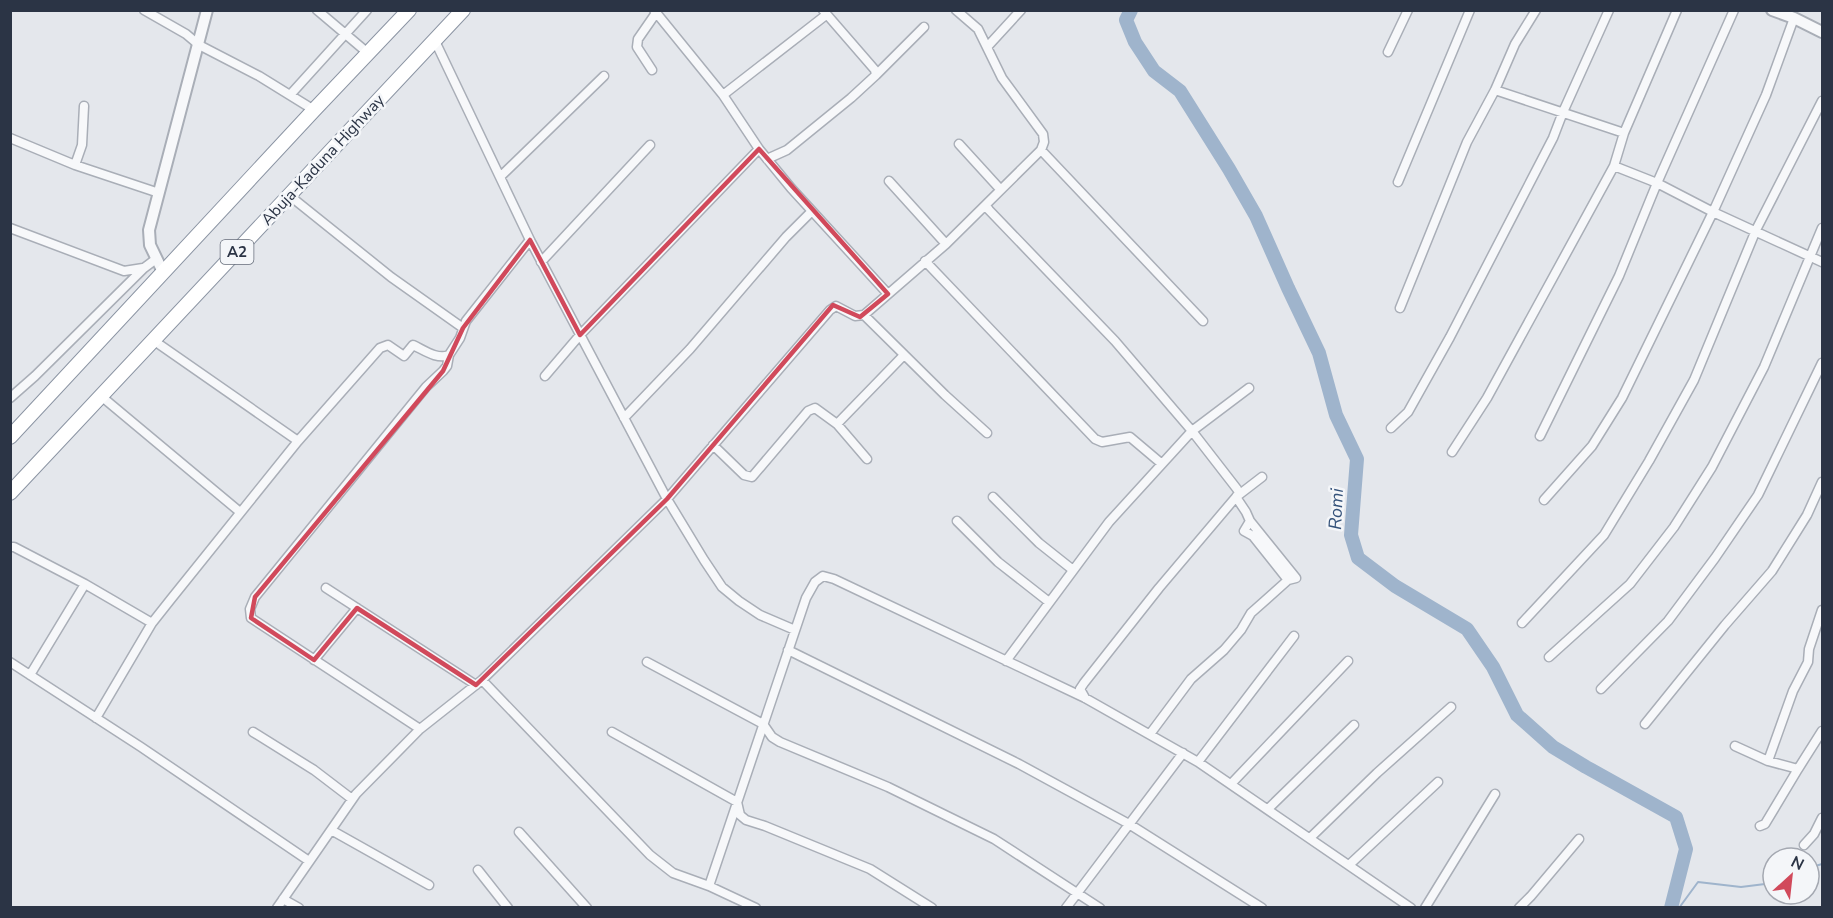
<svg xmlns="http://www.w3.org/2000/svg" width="1833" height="918" viewBox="0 0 1833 918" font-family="'Nunito Sans',sans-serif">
	<rect width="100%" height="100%" fill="#e4e7ec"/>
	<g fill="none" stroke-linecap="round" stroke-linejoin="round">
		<path stroke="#9fb4cc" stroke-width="2" d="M 1809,868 L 1822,864
			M 1679,908 L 1698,882 L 1741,887 L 1773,883"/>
		<path stroke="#9fb4cc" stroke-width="14" d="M 1131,10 L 1126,20 L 1135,42 L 1154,71 L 1180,91 L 1229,169 L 1256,216 L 1288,288 L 1319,353 L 1336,415 L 1357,459 L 1351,535 L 1358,558 L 1395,586 L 1467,629 L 1493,667 L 1517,715 L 1553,747 L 1586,767 L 1676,817 L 1686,849 L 1671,908"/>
		<defs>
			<path id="minor" d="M 144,10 L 186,34 L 199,45 L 259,76 L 314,110
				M 317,10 L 369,54
				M 654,10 L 723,95 L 759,149 L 791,188 L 888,294
				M 435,41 L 530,240 L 667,499 L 704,560 L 722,587 L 739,601 L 760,615 L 795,630
				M 988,46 L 1021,10
				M 1388,52 L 1408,10
				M 652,70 L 637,47 L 638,39 L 656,13
				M 876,75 L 924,27
				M 1495,90 L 1624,133
				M 290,95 L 367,10
				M 723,95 L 826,15
				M 10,138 L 75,165 L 159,193
				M 959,144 L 1000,189
				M 1041,150 L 1203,321
				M 767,159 L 787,150 L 851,98 L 876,75 L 875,70 L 823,10
				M 75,165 L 82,145 L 84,106
				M 1614,166 L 1657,183 L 1713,212 L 1822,262
				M 500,177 L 604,76
				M 889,181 L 946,244
				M 1398,182 L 1470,10
				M 290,196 L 391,277 L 463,328
				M 986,206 L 989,210 L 1115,341 L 1192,431 L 1237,489 L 1239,493 L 1236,497 L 1246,512 L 1250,521 L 1244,531 L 1253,536 L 1288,580
				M 10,228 L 124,271 L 143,268
				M 925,261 L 1095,439 L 1102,442 L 1130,437 L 1162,464
				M 541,262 L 650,145
				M 1400,308 L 1467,142 L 1495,90 L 1515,44 L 1536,10
				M 864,315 L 945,395 L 987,433
				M 153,340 L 298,441
				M 545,376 L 580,335 L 759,149
				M 101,396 L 240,512
				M 10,398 L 35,376 L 144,268 L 156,259
				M 624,418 L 690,349 L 786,237 L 812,211
				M 837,424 L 904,355
				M 1391,428 L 1408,412 L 1450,337 L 1553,138 L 1563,112 L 1609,10
				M 1540,436 L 1619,276 L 1657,183 L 1734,10
				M 713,445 L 744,475 L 752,477 L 808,411 L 815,408 L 837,424 L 867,459
				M 1452,452 L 1487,398 L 1614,166 L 1624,133 L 1677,10
				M 993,497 L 1039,543 L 1073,570
				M 1544,500 L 1592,446 L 1622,398 L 1713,212 L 1766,95 L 1794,18
				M 957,521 L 998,562 L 1049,602
				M 10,547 L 14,547 L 85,584 L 152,623
				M 326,588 L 476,685
				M 1522,623 L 1604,535 L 1649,461 L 1694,380 L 1756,230 L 1822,101
				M 788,650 L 1019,764 L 1129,824 L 1262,908
				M 1549,657 L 1630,584 L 1674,527 L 1712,467 L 1764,367 L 1822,228
				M 314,660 L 357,608
				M 1006,661 L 1109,522 L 1192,431 L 1249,388
				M 10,662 L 141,747 L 309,861
				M 647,662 L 763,724 L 772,737 L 780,742 L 888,787 L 994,839 L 1100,908
				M 30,675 L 85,584
				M 482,680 L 650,855 L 673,873 L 709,886 L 756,908
				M 1601,689 L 1668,621 L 1715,558 L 1758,495 L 1822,363
				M 1085,698 L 1080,689 L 1084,683 L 1159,588 L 1236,497 L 1262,477
				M 96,718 L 152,623 L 171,599 L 298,441 L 380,348 L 388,345 L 404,356 L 413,345 C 424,350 437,360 449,355
				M 1645,724 L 1725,625 L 1772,571 L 1807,515 L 1822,482
				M 420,729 L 251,618 L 250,609 L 255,597 L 426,387 L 443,371 L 447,366 L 449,355 L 460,338 L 466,321 L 530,240
				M 253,732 L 314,770 L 352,799
				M 612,732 L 737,802 L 740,815 L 746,820 L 765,826 L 870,869 L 932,908
				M 1150,734 L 1191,679 L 1224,650 L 1241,630 L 1251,613 L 1288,580 L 1296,578 L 1250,521
				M 1735,746 L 1768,761 L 1798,769
				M 1768,761 L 1793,691 L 1808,662 L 1809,649 L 1822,610
				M 1198,762 L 1294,636
				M 1231,784 L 1348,661
				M 1268,809 L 1354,725
				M 1760,826 L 1765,824 L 1798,769 L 1822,731
				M 331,830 L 429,885
				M 519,832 L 587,908
				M 1310,838 L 1377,773 L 1451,707
				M 1804,845 L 1814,834 L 1822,818
				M 1349,865 L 1438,782
				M 478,870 L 508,908
				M 709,886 L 806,598 L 815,582 L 823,576 L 834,579 L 1085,698 L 1198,762 L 1411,908
				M 283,899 L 299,908
				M 277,908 L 356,794 L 420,729 L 482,680 L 667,499 L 830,310 L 836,306 L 855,316 L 864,315 L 946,244 L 1041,150 L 1044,142 L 1043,134 L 1002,78 L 978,29 L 956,10
				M 1066,908 L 1183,753
				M 1425,908 L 1495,794
				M 1519,908 L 1531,896 L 1579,839"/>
			<path id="tertiary" d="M 1772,10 L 1794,18 L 1822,32
				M 163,272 L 150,245 L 149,230 L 207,10"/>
			<path id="trunk" d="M 10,437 L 314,110 L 409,10
				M 10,493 L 463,10"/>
		</defs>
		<use href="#minor" stroke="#a9aeb7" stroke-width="11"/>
		<use href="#tertiary" stroke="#a9aeb7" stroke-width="14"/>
		<use href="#trunk" stroke="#8b94a3" stroke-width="16"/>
		<use href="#minor" stroke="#f7f8fa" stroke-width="8"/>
		<use href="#tertiary" stroke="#f7f8fa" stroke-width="10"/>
		<use href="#trunk" stroke="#fff" stroke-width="14"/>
	</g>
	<path fill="none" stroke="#d1495b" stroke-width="4.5" stroke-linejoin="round" d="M 759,149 L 888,294 L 860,317 L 833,305 L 667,499 L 476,685 L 357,608 L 314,660 L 251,618 L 255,597 L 443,371 L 463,328 L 530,240 L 580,335 Z"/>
	<g text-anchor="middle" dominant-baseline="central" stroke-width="5" stroke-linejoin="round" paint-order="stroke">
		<rect fill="#f4f6f9" stroke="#676e7b" stroke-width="1.5" x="220.5" y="240" width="33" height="24" rx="4.5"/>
		<g font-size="15" font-weight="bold" fill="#2b3445">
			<text x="237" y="252">A2</text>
		</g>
		<g font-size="16" fill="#2b3445" stroke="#f4f6f9">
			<text transform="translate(323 160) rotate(-47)">Abuja-Kaduna Highway</text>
		</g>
		<g font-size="18" font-style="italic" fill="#34527a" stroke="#f4f6f9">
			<text transform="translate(1336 509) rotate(-87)">Romi</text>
		</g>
	</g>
	<rect width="1833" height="918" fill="none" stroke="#2b3445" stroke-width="24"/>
	<g transform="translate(1791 876) rotate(27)"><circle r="28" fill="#f4f6f9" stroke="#a4a8b1" stroke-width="1.5"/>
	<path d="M0-4.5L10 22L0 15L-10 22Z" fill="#d1495b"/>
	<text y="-9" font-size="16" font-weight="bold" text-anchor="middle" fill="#2b3445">N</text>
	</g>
</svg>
